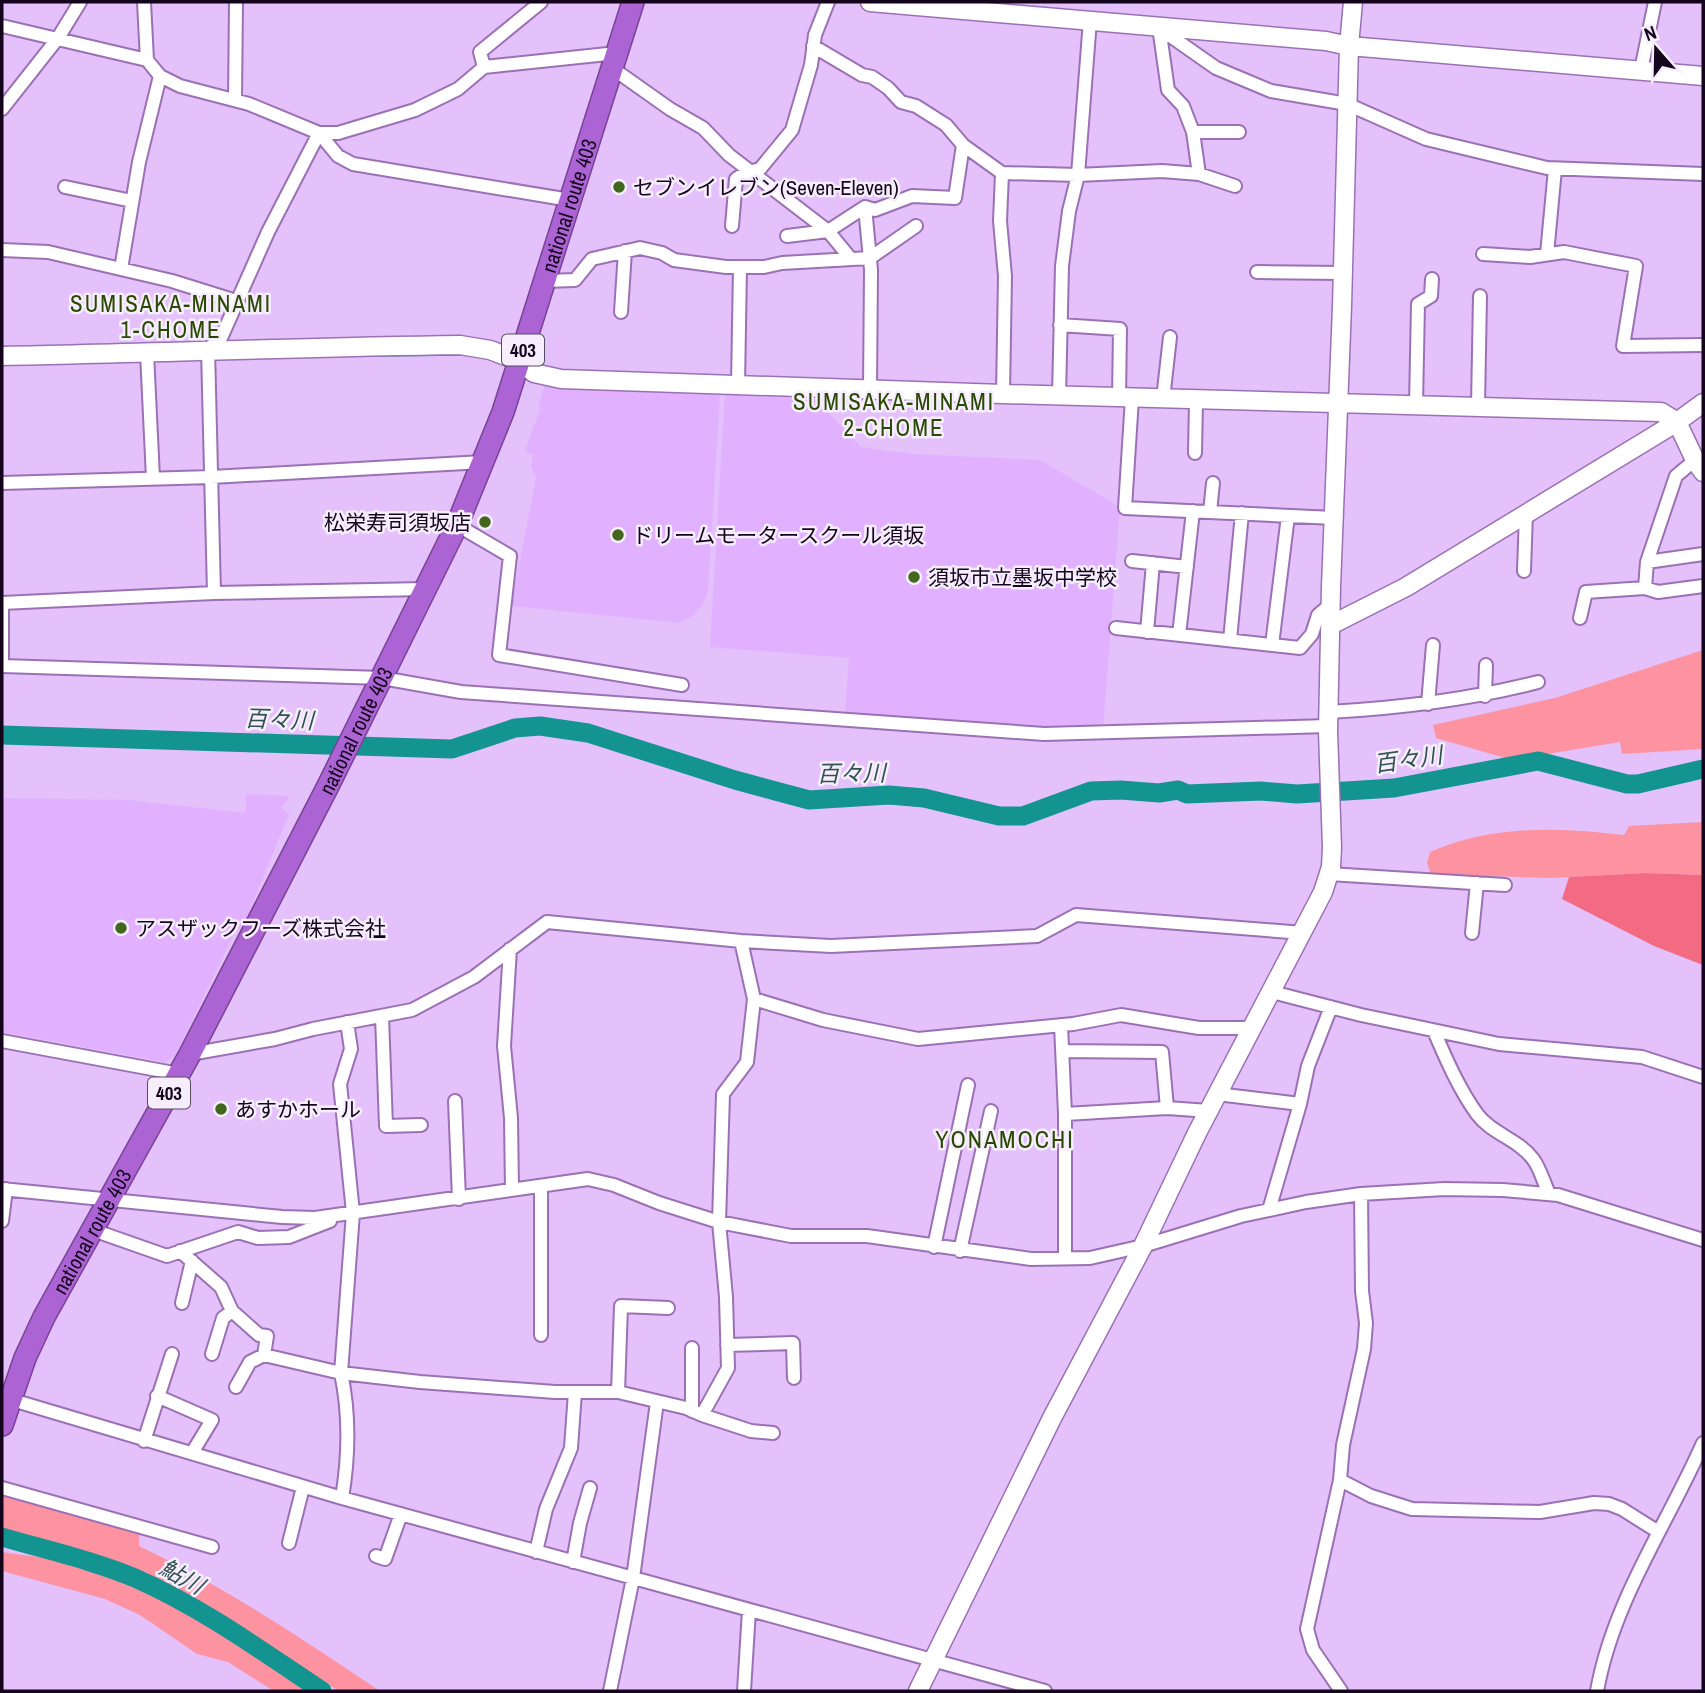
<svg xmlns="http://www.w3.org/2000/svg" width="1705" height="1693" viewBox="0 0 1705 1693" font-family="'Archivo Narrow','Noto Sans JP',sans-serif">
	<rect width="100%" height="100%" fill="#e4c1fb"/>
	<path fill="#e1b1ff" d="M 558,384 L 720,394 L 708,592 L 702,606 L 692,616 L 680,623 L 511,606 L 536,478 L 531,467 L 533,455 L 525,451 L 540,409 L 538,405 L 545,385 Z
		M 725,393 L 812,396 L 861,447 L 912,454 L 1040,460 L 1120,507 L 1103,729 L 1059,729 L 845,713 L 849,658 L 710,647 Z
		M 246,794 L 290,796 L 281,808 L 289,814 L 245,922 L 234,934 L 175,1056 L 164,1062 L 2,1032 L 2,798 L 129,800 L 246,813 Z"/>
	<path fill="#fd92a0" d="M 1703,650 L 1703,749 L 1622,754 L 1620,742 L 1547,754 L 1505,758 L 1436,738 L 1433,725 L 1555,698 Z
		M 1703,822 L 1703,875 L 1646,873 L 1550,878 L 1431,874 L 1427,863 L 1430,852 C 1492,825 1559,827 1624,835 L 1629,826 Z
		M 2,1496 L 139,1534 L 139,1546 C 223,1586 303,1639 380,1691 L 339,1691 L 157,1580 L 121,1564 L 2,1539 Z
		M 2,1552 C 30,1556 59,1559 86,1566 C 168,1587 245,1646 315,1691 L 274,1691 L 228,1662 L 197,1654 L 140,1615 L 105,1599 L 2,1571 Z"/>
	<path fill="#f36b82" d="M 1646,873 L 1703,875 L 1703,965 L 1654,946 L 1562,899 L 1569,877 Z"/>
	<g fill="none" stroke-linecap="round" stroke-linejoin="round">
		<path stroke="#139490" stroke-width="3.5" d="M 364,355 L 465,354"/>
		<path stroke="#139490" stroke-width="19" d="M 2,735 L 452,749 L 515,728 L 540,726 L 588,733 L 735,780 L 809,800 L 889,795 L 924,798 L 999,816 L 1023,816 L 1091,791 L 1121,790 L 1159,793 L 1178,790 L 1187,794 L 1261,791 L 1297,794 L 1394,788 L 1538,761 L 1627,784 L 1638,784 L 1703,769
			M 2,1537 C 46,1550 92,1560 135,1578 C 201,1607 262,1651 322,1691"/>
		<defs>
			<path id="street" d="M 144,2 L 147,60 L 160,76 L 180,86 L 249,104 L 319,133 L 338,133 L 415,110 L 458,89 L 484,67 L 617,53
				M 2,26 L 147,60
				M 1159,27 L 1168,90 L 1183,106 L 1193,132 L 1199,174
				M 1159,28 L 1216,68 L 1271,91 L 1347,104 L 1426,139 L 1547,168 L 1703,174
				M 813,46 L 862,75 L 872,77 L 888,88 L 901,102 L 916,106 L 946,125 L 963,145 L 1002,173 L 1078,175 L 1162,171 L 1199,174 L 1235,186
				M 484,67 L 480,52 L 541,2
				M 612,68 L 670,109 L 703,128 L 729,155 L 828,231 L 851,259
				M 1641,70 L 1655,2
				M 235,100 L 236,2
				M 2,109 L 58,38 L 80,2
				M 1193,132 L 1239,132
				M 319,133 L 338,156 L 353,164 L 570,200
				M 1002,173 L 1000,221 L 1005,276 L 1003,394
				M 65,187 L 132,201
				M 865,207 L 871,270 L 870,390
				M 732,226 L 736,179 L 745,173 L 760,169 L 792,130 L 811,65 L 815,35 L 828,2
				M 787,236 L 828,231 L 865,207 L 875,210 L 912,196 L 955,198 L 963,145
				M 2,250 L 48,252 L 172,281 L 236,301
				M 1483,254 L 1530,257 L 1564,252 L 1636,266 L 1623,346 L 1703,345
				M 1547,254 L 1555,169
				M 121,269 L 139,162 L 160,76
				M 1257,272 L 1343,273
				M 545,281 L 575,280 L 592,259 L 640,248 L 662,253 L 674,260 L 726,267 L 764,267 L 782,263 L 870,258 L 916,226
				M 621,312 L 625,251
				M 1060,325 L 1120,329 L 1119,398
				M 147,353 L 153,478
				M 738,385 L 740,267
				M 1059,396 L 1062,266 L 1069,211 L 1078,175 L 1090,20
				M 1132,398 L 1125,508 L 1334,518
				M 1163,399 L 1170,337
				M 1416,405 L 1418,304 L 1431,296 L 1432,279
				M 1478,406 L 1480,296
				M 1195,453 L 1196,400
				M 2,483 L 212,477 L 483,462
				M 1210,512 L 1213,483
				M 457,525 L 510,556 L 499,655 L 682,685
				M 1132,561 L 1187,567
				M 1647,562 L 1703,554
				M 1524,571 L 1526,513
				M 1645,588 L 1658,592 L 1703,586
				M 214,593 L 208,349 L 221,338 L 268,232 L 319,133
				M 2,603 L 2,666 L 382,678 L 461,692 L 1044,734 L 1328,726
				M 2,603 L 214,593 L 426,589
				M 1580,618 L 1586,592 L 1645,588 L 1647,562 L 1676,476 L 1695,460
				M 1116,628 L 1300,648 L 1312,634 L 1318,615 L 1331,604
				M 1147,632 L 1153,563
				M 1179,635 L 1193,511
				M 1230,640 L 1242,513
				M 1272,645 L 1288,516
				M 1485,696 L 1486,665
				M 1428,704 L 1433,645
				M 1329,712 C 1401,708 1468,700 1538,682
				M 1329,874 L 1505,885
				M 1472,933 L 1477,883
				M 510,949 L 504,1046 L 511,1118 L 512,1190
				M 1272,992 L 1361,1015 L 1499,1044 L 1642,1057 L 1703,1077
				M 754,999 L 823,1020 L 918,1039 L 1073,1024 L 1121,1015 L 1199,1028 L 1253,1028
				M 382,1016 L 386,1126 L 421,1125
				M 1061,1025 L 1065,1114 L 1065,1258
				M 1434,1031 C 1446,1059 1459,1089 1477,1114 C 1492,1134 1518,1139 1533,1159 C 1540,1168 1544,1183 1549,1194
				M 2,1041 L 179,1074
				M 1062,1051 L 1162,1052 L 1167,1108
				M 190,1054 L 275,1039 L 313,1029 L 412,1010 L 474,977 L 547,922 L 741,941 L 831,946 L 1037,936 L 1076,915 L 1303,933
				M 1217,1094 L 1300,1104 L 1269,1210
				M 455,1101 L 459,1199
				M 1300,1104 L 1308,1066 L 1331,1007
				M 1065,1114 L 1167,1108 L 1209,1111
				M 541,1187 L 541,1335
				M 2,1189 L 282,1217 L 315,1218 L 588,1179 L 614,1185 L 659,1203 L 719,1222 L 791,1236 L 867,1236 L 1031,1259 L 1090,1258 L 1143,1246 L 1241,1216 L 1306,1202 L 1361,1194 L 1444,1189 L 1503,1190 L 1558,1195 L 1703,1240
				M 2,1221 L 6,1189
				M 93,1230 L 167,1256 L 238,1232 L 258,1238 L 289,1237 L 330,1221
				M 934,1247 L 968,1085
				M 180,1251 L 221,1287 L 232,1311 L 259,1335 L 267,1336 L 264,1355
				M 960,1251 L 991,1111
				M 182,1303 L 192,1261
				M 727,1345 L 793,1343 L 794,1378
				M 212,1354 L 223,1318 L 232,1311
				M 236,1387 L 250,1362 L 264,1355 L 341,1373 L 420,1382 L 555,1392 L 618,1392 L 686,1408 L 702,1415 L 728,1368 L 726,1297 L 719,1222 L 723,1094 L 747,1062 L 754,999 L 741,941
				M 618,1392 L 621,1306 L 668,1308
				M 157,1396 L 212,1420 L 192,1453
				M 9,1399 L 342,1498 L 1045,1691
				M 692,1411 L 692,1348
				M 702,1415 L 751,1431 L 773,1433
				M 144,1441 L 172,1354
				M 1340,1480 L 1371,1496 L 1412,1509 L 1540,1512 L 1594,1503 L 1609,1504 L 1622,1509 L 1657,1531
				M 2,1488 L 212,1547
				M 342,1498 C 349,1456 350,1415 341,1373 L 353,1213 L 340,1084 L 351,1049 L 347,1022
				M 289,1543 L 303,1487
				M 536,1552 L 546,1509 L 571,1448 L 575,1392
				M 376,1556 L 385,1559 L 401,1514
				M 573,1562 L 580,1523 L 590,1488
				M 610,1691 L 633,1578 L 657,1402
				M 744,1691 L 749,1610
				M 1341,1691 L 1313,1650 L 1307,1629 L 1340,1480 L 1343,1445 L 1364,1349 L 1366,1323 L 1362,1291 L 1361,1194
				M 1597,1691 C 1613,1601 1667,1525 1703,1443"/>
			<path id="secondary" d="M 870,2 L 1326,41 L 1349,46 L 1703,76
				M 2,356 C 155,353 307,347 460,345 L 490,350 L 519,361 L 534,373 L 561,379 L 1003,394 L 1661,412 L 1677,422 L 1695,460 L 1703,472
				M 1331,625 L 1406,587 L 1677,422 L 1703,403
				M 918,1691 L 1052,1418 L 1143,1246 L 1197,1133 L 1323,892 L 1331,867 L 1332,847 L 1328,731 L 1331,587 L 1342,306 L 1349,46 L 1353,2"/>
			<g id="highway">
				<path id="s1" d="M 2,1425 L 25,1358 L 44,1317 L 190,1054 L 328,786 L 457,525 L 503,412 L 633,2"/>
			</g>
		</defs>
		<use href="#street" stroke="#9b71b4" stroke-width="16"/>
		<use href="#secondary" stroke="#9b71b4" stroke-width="21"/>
		<use href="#highway" stroke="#774395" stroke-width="24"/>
		<use href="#street" stroke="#fff" stroke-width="12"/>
		<use href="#secondary" stroke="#fff" stroke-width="18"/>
		<use href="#highway" stroke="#ac64d5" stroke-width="21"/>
	</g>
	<g fill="#42661e" stroke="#f7eefd" stroke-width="2.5">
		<circle cx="619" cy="187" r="7"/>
		<circle cx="485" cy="522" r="7"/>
		<circle cx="618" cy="535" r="7"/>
		<circle cx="914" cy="577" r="7"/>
		<circle cx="121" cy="928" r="7"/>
		<circle cx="221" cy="1109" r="7"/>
	</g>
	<g text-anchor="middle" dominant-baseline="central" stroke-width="5" stroke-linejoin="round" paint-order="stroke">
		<g fill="#f7eefd" stroke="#584b60" stroke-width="2">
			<rect x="502" y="334.5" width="42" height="31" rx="5"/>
			<rect x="148" y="1077.5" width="42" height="31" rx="5"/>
		</g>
		<g font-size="19" font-weight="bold" fill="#14051d">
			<text x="523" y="350">403</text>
			<text x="169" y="1093">403</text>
		</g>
		<g font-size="21" fill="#14051d" stroke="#f7eefd" text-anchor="start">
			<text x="633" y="187">セブンイレブン(Seven-Eleven)</text>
			<text x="471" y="522" text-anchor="end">松栄寿司須坂店</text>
			<text x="632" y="535">ドリームモータースクール須坂</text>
			<text x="928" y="577">須坂市立墨坂中学校</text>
			<text x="135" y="928">アスザックフーズ株式会社</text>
			<text x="235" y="1109">あすかホール</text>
		</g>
		<g font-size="21" fill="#14051d" stroke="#f7eefd">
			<text stroke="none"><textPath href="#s1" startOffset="1348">national route 403</textPath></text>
			<text stroke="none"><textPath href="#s1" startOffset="780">national route 403</textPath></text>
			<text stroke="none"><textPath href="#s1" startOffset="214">national route 403</textPath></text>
		</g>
		<g font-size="23" letter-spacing="2" fill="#294801" stroke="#f7eefd">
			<text x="171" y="303">SUMISAKA-MINAMI<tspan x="171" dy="26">1-CHOME</tspan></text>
			<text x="894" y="401">SUMISAKA-MINAMI<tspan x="894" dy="26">2-CHOME</tspan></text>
		</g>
		<g font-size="23" font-style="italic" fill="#315251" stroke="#f7eefd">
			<text transform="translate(279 719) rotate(2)">百々川</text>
			<text transform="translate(1408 759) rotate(-8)">百々川</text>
			<text transform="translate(851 773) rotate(-1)">百々川</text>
			<text transform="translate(182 1576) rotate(29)">鮎川</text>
		</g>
		<g font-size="24" letter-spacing="2" fill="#294801" stroke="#f7eefd">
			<text x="1005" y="1139">YONAMOCHI</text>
		</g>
	</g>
	<rect width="1705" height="1693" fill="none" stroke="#14051d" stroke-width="7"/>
	<g transform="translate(1656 49) rotate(340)" stroke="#f7eefd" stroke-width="5" paint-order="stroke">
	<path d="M0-5L12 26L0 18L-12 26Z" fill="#14051d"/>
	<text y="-10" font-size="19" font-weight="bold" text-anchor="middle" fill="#14051d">N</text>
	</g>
</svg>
